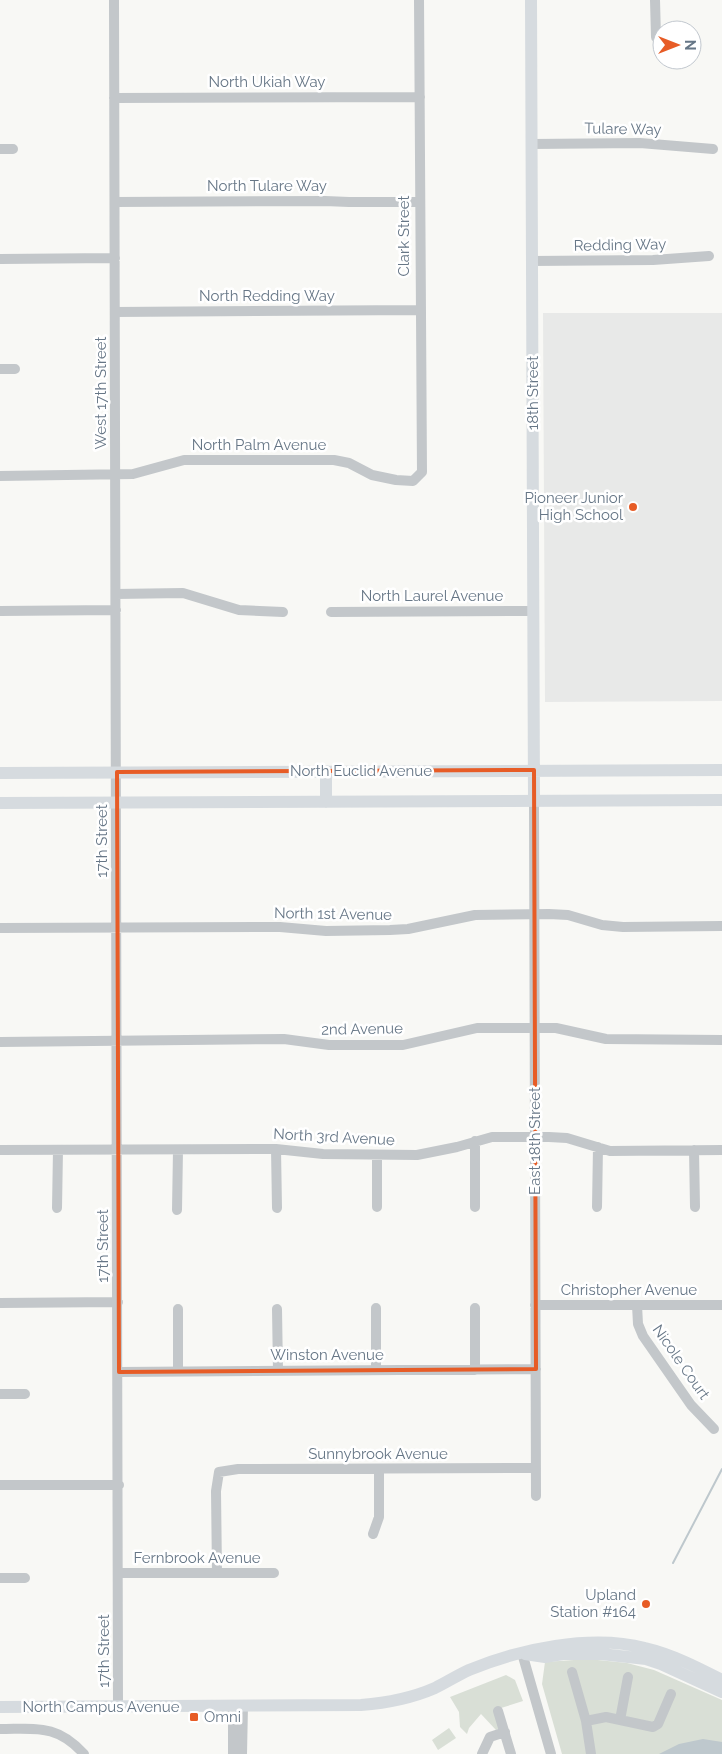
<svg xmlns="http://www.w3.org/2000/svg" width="722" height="1754" viewBox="0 0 722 1754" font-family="Raleway,sans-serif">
	<rect width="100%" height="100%" fill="#f8f8f5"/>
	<path fill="#e8e9e8" d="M 543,313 L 722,313 L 722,701 L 545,702 Z"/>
	<path fill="#d9dfd6" d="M 588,1659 L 627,1663 L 654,1670 L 722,1700 L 722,1754 L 562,1754 L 542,1684 L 545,1662 Z
		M 506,1675 L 515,1680 L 523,1701 L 501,1708 L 506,1725 L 496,1730 L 481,1714 L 469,1728 L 467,1734 L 460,1727 L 459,1712 L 450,1697 Z
		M 449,1728 L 456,1738 L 438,1750 L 432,1740 Z"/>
	<path fill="#bec8cd" d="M 703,1739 L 722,1742 L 722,1754 L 659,1754 L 679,1744 Z"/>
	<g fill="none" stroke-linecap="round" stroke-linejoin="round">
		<path stroke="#bec8cd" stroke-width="2" d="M 673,1563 L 722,1469"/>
		<path stroke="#c3c7ca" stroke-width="10" d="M 114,0 L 118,1706
			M 655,0 L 656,37 L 662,41
			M 114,98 L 420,97
			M 532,144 L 640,143 L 713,149
			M 0,149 L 13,149
			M 115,202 L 325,201 L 349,202 L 419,202
			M 0,259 L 115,258
			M 532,261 L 653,260 L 709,256
			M 115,312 L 420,310
			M 0,369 L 15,369
			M 0,476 L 133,474 L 184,460 L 334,460 L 349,463 L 372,475 L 396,480 L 413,481 L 422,472 L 419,0
			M 116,594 L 183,593 L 239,610 L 283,612
			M 0,611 L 116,610
			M 331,612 L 533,611
			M 534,801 L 536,1496
			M 0,928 L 280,927 L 326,931 L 390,930 L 408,929 L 475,915 L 549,914 L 568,915 L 602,925 L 623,927 L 722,926
			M 0,1042 L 284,1039 L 329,1045 L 403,1045 L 477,1028 L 556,1028 L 606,1039 L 722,1040
			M 276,1149 L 277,1208
			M 0,1150 L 276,1149 L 323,1154 L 417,1155 L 457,1147 L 492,1137 L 549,1137 L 567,1138 L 610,1151 L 722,1150
			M 694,1150 L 695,1207
			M 377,1155 L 377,1207
			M 475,1207 L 475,1141
			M 597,1207 L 598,1147
			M 57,1208 L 58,1150
			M 177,1210 L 178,1150
			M 0,1303 L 118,1302
			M 535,1305 L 722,1305
			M 637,1305 L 638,1324 L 643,1336 L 691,1405 L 714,1429
			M 376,1308 L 376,1370
			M 475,1308 L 475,1370
			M 178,1309 L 178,1371
			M 277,1309 L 278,1371
			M 119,1372 L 536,1369
			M 0,1394 L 25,1394
			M 0,1485 L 119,1485
			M 373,1534 L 379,1517 L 379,1469
			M 119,1573 L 274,1573
			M 217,1573 L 216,1491 L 219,1472 L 238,1469 L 536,1468
			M 0,1578 L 25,1578
			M 522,1653 L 551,1754
			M 572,1672 L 586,1721
			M 498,1711 L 511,1754
			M 620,1720 L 628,1677
			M 0,1729 C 37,1729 57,1724 84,1754
			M 233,1754 L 233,1706
			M 242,1754 L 243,1706
			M 482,1754 L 490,1737 L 505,1732
			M 591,1754 L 586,1721 L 606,1717 L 653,1727 L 658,1724 L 671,1694"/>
		<path stroke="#d6dbdf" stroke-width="12" d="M 531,0 L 534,801
			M 326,771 L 326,802
			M 0,773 L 722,770
			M 0,803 L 722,800
			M 525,1654 L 545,1657 L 563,1654 L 601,1654 L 646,1659 L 661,1664 L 722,1692
			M 0,1707 L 361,1705 C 387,1703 412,1698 435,1688 C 447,1682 458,1675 469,1670 C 519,1649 591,1634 645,1648 C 671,1654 697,1667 722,1680"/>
	</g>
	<path fill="none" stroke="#e75c26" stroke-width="4" stroke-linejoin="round" d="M 534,770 L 536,1369 L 119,1372 L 117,772 Z"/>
	<g fill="#e75c26" stroke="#fff" stroke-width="2">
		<circle cx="633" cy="507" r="5"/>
		<circle cx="646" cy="1604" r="5"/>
		<rect x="189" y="1712" width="10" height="10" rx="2.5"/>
	</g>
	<g text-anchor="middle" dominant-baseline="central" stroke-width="5" stroke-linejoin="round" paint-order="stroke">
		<g font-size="15" fill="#667686" stroke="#fff">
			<text x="267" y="82">North Ukiah Way</text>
			<text transform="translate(623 129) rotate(1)">Tulare Way</text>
			<text x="267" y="186">North Tulare Way</text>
			<text transform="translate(404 236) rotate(-90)">Clark Street</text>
			<text transform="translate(620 245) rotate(-1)">Redding Way</text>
			<text x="267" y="296">North Redding Way</text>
			<text transform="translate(101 393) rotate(-90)">West 17th Street</text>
			<text transform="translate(533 393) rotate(-90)">18th Street</text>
			<text x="259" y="445">North Palm Avenue</text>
			<text x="432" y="596">North Laurel Avenue</text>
			<text x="361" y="771">North Euclid Avenue</text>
			<text transform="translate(102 841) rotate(-90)">17th Street</text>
			<text transform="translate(333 914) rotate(1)">North 1st Avenue</text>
			<text transform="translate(362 1029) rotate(-1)">2nd Avenue</text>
			<text transform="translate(334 1137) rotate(3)">North 3rd Avenue</text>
			<text transform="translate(535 1141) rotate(-90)">East 18th Street</text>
			<text transform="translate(103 1246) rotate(-90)">17th Street</text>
			<text x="629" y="1290">Christopher Avenue</text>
			<text x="327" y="1355">Winston Avenue</text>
			<text transform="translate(681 1362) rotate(55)">Nicole Court</text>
			<text x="378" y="1454">Sunnybrook Avenue</text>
			<text x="197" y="1558">Fernbrook Avenue</text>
			<text transform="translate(104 1651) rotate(-90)">17th Street</text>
			<text x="101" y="1707">North Campus Avenue</text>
		</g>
		<g font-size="15" fill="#667686" stroke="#fff" text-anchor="end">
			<text x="623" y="498">Pioneer Junior<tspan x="623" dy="17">High School</tspan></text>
			<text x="636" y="1595">Upland<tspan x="636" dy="17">Station #164</tspan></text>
			<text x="204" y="1717" text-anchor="start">Omni</text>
		</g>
	</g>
	<g transform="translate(677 45) rotate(90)"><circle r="24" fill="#ffffff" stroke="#c2c8cf"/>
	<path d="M0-4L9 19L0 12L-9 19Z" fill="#e75c26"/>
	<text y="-8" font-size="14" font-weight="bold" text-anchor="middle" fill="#667686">N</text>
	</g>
</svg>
